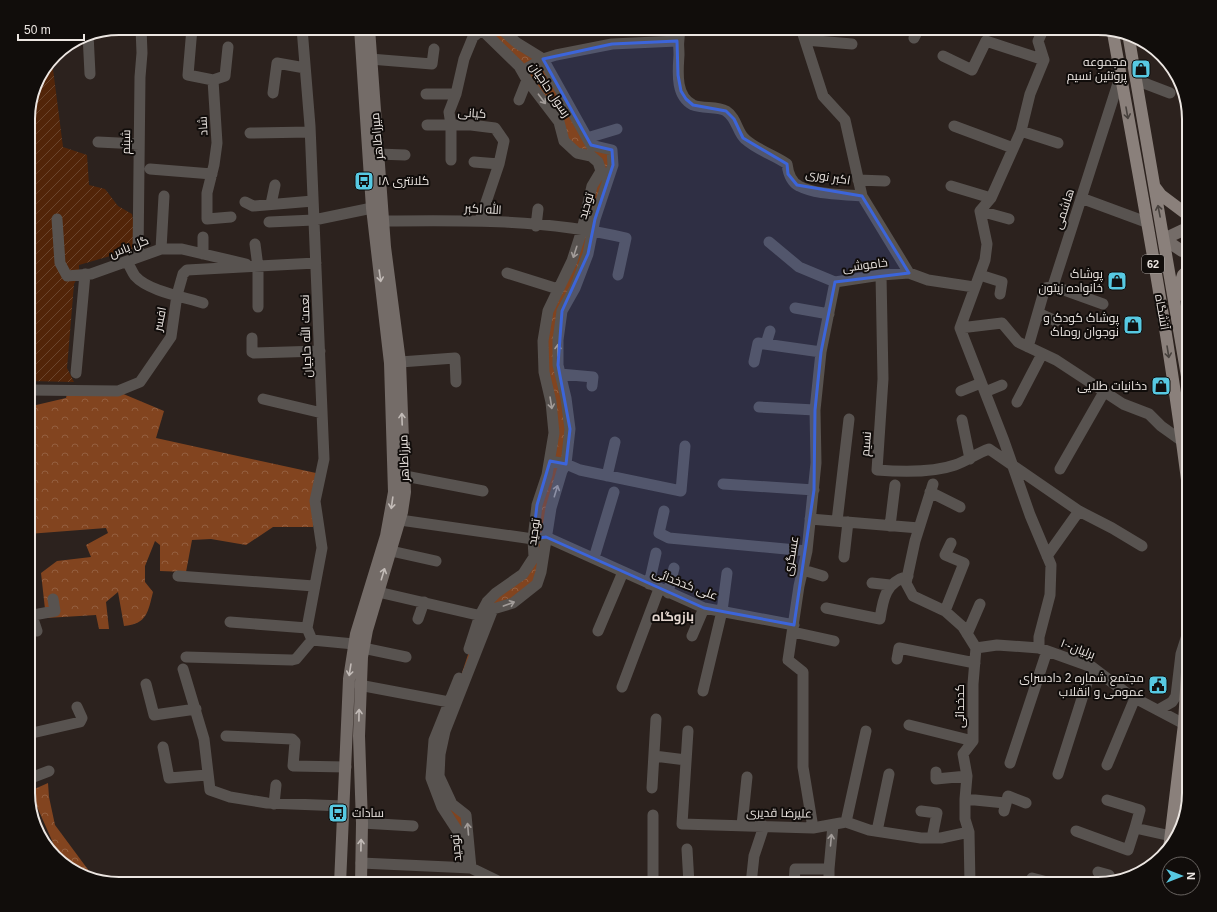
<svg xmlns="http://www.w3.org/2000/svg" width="1217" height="912" viewBox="0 0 1217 912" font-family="Arial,Cairo,sans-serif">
	<defs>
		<pattern id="forest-crowns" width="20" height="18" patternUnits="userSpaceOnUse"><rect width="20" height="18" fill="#82441f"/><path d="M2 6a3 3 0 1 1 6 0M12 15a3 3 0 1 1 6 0" fill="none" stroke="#945f3f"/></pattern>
		<pattern id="garden-furrows" width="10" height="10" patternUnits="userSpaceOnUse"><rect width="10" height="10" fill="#522509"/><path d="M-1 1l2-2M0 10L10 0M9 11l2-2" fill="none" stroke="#6b452d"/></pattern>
	</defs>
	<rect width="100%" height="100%" fill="#2c221e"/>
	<path fill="url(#forest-crowns)" d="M 482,28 L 498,28 L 516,44 L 541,59 L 590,146 L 610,153 L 610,164 L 588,249 L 578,279 L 562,310 L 557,335 L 557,365 L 568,428 L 565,462 L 551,503 L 536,582 L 513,601 L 493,608 C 478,638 468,670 456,701 C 448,725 435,749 438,775 C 440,791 453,805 464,815 L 469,862 L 465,856 L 460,831 L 443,807 L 432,778 L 435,740 L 458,685 L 481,615 L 497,594 L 525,575 L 536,557 L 535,538 L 538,505 L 548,475 L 556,434 L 546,371 L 544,341 L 549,311 L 573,262 L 583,231 L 593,187 L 602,172 L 597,158 L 591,155 L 577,152 L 565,139 L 561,122 L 517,61 Z
		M 121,393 L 164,411 L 156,438 L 316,473 L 313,527 L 273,527 L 246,545 L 211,539 L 192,540 L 186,572 L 160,571 L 160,545 L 155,541 L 145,566 L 145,582 L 153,592 C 148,612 147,624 124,626 L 118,592 L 106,602 L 109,629 L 99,629 L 96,615 L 46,618 L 41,573 L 57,561 L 91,557 L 86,545 L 108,533 L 106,528 L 28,534 L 28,418 L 32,406 L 66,398 L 67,394 Z
		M 48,783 L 49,797 L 55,825 L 92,875 L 62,863 L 30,791 Z"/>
	<path fill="url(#garden-furrows)" d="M 53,69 L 63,147 L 87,155 L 89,185 L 105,189 L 118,206 L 132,214 L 138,248 L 79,265 L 79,275 L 74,284 L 67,368 L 74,382 L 28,381 L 28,113 L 38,79 L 44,71 Z"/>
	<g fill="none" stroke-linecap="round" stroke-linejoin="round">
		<path stroke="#585350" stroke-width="11" d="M 192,28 L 188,75 L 213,80 L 217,143 L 214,165 L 207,193 L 207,219 L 231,217
			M 302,28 L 310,126 L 324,459 L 315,501 L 322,548 L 307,628 L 312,640
			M 681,28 C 677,41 679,43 679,55 C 678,71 675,96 693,105 C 703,109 717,106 726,111 C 737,118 737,132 745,139 C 757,150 774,155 787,164 C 788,172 791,182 799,186 C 816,195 842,194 862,196
			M 801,28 L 823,96 L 845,120 L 862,196 L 909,273
			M 88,34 L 90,74
			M 914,38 L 919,28
			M 805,40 L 852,44
			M 943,56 L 972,70 L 986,41 L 1044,60
			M 370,59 L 432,64 L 434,49
			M 522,71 L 543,59 L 556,55 L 612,44 L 677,41
			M 213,80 L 225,76 L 228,47
			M 1136,80 L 1170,93
			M 273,93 L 277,63 L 305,68
			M 426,94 L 456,94
			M 519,100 L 527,80
			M 427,125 L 451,125 L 451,160
			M 954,126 L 1013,148
			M 1021,131 L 1058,143
			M 250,133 L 310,132
			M 587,138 L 617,129
			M 98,142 L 139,144
			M 378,154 L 405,155
			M 474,162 L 499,164
			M 150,169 L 212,174
			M 858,180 L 885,181
			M 951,186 L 991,198
			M 1081,198 L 1146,222
			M 245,202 L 253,206 L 313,201
			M 271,204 L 275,185
			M 980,211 L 1009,219
			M 57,219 L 60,263 L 67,276 L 91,274 L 161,249 L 182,249 L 246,264
			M 480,220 L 499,164 L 504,141 L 495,128 L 471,125 L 451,125 L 449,112 L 456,94 L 464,59 L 473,37 L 484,28
			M 383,221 C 464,220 547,219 626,238 L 618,275
			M 269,222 L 314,220 L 372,208
			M 536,226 L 538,209
			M 203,237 L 203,254
			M 769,242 L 799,267 L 835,282 L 881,275 L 909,273 L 928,280 L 974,287
			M 255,244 L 258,267 L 258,307
			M 161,249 L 164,196
			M 138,256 L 140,77 L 142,53 L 141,28
			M 127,262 C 130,266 132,272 135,276 C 148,291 184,297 203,303
			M 507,273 L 558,289
			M 881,275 L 883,379 L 877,470 C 902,472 932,473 955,465 C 967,461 977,453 989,449 L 1079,511 L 1112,528 L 1142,546
			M 980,275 L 1002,282 L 1000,294
			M 1053,286 L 1103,304
			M 1174,304 L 1189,312
			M 795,308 L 829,314
			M 1038,313 L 1056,321
			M 960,328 L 1002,323 L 1018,342 L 1056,360 L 1123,404 L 1149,414 L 1161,426 L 1182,441
			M 252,338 L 252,352 L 254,353 L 320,351
			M 766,344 L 770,331
			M 1028,347 L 1045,288 L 1053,286 L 1121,74
			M 400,362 L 455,358 L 456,382
			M 754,362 L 758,343 L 821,352
			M 76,373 L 85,274
			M 560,374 L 593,377 L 592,386
			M 28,390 L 118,391 L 140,382 L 171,337 L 177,295 L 183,274 L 187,270 L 316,263
			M 961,391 L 981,383
			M 985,392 L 1002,385
			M 263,399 L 322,413
			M 1017,402 L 1042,354
			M 759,407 L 815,410
			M 962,420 L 970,459
			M 550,461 L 566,464 L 580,470 L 681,491 L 685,446
			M 1060,469 L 1104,392
			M 405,476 L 483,491
			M 607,476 L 615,442
			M 723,484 L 814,490
			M 933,484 L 915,541 L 906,583 L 913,596 L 945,611 L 963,627 L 976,648
			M 930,492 L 960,507
			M 664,511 L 659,533 L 669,538 L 807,551
			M 810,519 L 919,528
			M 400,520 L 533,539 L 546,537 L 704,608 L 794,625
			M 837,521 L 849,419
			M 890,526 L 895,485
			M 391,551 L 436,561
			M 1047,556 L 1079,511
			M 844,557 L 848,522
			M 594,558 L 614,492
			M 803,570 L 823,576
			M 178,576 L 314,586
			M 872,583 L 890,585
			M 649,584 L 656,553
			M 378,592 L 486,617
			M 668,593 L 674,568
			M 826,608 L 880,619 C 883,598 886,582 908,576
			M 945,611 L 964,563 L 945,555 L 951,543
			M 28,616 L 55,611 L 53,599
			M 32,616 L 37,631
			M 418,619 L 424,602
			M 230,622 L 307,628
			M 598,631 L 623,572
			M 793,632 L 834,641
			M 967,634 L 980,604
			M 692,636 L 704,608
			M 312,640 L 354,644
			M 363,648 L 406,657
			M 976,648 L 997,645 L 1039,648 L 1092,667 L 1129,695 L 1184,724
			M 1039,648 L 1039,637 L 1050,595 L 1051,565 L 1030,515 L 1004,441 L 960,328 L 985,260 L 987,244 L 980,211 L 991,198 L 1021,131 L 1030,94 L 1044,60 L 1038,41 L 1044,28
			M 469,649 L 480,615 L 487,602 L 496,593 L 523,574 L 534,557 L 533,539 L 537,505 L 547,475 L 554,433 L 551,402 L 544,372 L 543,341 L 548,311 L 572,261 L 582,230 L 592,186 L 601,171 L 598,162 L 591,156 L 577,153 L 564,141 L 559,122 L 527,80 L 519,66 L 480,28
			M 186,657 L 292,660 L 296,659 L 312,640
			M 897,659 L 899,648 L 975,663
			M 183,669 L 204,739 L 210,790 L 230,797 L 267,803 L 343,806
			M 459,678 L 434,740 L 431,778 L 442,807 L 457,830 L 466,860
			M 146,684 L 154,715 L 196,709
			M 359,685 L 449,702 L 455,704
			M 622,687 L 659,589
			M 703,691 L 722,611 L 727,573
			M 1158,710 L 1172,702 L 1176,696 L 1181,654 L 1189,629
			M 909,725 L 973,741
			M 688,731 L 682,824 L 813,828 L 846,822 L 869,830 L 921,838 L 941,838 L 969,832
			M 28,734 L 80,722 L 82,718 L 77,707
			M 226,736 L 292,739 L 295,742 L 293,766 L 346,767
			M 163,747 L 169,778 L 207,775
			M 654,756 L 686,760
			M 1010,763 L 1047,651
			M 1107,765 L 1135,698
			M 936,772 L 936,779 L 967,776
			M 1058,774 L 1092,667
			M 28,779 L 49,771
			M 652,788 L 656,719
			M 965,799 L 1005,803
			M 1107,800 L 1140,810 L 1135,828
			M 274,804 L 276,785
			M 921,811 L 937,813 L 932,838
			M 1004,811 L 1008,796 L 1026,803
			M 32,812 L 39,835
			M 846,822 L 866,731
			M 362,823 L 413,826
			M 742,825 L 747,777
			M 813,828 L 803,767 L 803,672 L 788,660 L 799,586 L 807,551 L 816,463 L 815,410 L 821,352 L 835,282
			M 877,831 L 889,774
			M 1076,831 L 1128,850 L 1135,828 L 1171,836
			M 687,849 L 689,884
			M 361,863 L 471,868 L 504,884
			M 471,868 L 466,815 L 452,804 L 439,776 L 440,754 L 445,731 L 493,609 L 513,603 L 537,584 L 541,572 L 551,508 L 562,471 L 566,464 L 570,429 L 566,398 L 558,365 L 558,340 L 562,311 L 575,288 L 588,254 L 595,219 L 613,165 L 612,150 L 591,145 L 543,59 L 517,43 L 500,28
			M 1098,872 L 1109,875 L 1107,882
			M 1032,878 L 1055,884
			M 653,884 L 653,815
			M 751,884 L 754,856 L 764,826
			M 794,884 L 795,869 L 829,869
			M 829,884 L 829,869 L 833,825
			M 970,884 L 969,832 L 965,819 L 965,799 L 967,776 L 963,754 L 973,741 L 973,684 L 976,648"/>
		<path stroke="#746c68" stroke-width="12" d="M 1164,239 L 1182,251 L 1189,251
			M 1164,239 L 1183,230 L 1189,231
			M 340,884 L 349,679 L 356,634 L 386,536 L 394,492 L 390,363 L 372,208 L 360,28
			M 361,884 L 362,823 L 359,736 L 362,657 L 367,630 L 402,512 L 405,492 L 400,362 L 385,247 L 369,28"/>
		<path stroke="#8a807b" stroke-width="12" d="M 1113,33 C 1141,187 1170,341 1189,496
			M 1129,39 L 1189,388
			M 1155,187 L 1161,195 L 1189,216
			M 1175,299 L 1183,275 L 1189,269
			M 1169,849 L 1184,724 L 1189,638"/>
	</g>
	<defs><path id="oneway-shaft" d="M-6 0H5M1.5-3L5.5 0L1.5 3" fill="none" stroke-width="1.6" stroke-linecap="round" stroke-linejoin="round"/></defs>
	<g stroke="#a29c99">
		<use href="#oneway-shaft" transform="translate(542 99) rotate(53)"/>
		<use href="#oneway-shaft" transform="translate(575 252) rotate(108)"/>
		<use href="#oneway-shaft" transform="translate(558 350) rotate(-90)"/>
		<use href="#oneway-shaft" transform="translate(551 403) rotate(81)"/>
		<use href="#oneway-shaft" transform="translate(556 491) rotate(-73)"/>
		<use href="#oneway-shaft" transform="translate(509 604) rotate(-20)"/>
		<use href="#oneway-shaft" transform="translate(468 829) rotate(-95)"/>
		<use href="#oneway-shaft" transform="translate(831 840) rotate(-85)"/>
	</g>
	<g stroke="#47413d">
		<use href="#oneway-shaft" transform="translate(1127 113) rotate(80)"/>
		<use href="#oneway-shaft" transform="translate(1159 211) rotate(-101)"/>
		<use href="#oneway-shaft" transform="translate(1168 352) rotate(81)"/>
	</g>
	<g stroke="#c2bbb7">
		<use href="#oneway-shaft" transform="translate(380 276) rotate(82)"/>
		<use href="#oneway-shaft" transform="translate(402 419) rotate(-92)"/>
		<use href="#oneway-shaft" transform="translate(392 503) rotate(98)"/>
		<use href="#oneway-shaft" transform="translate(383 574) rotate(-73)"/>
		<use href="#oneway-shaft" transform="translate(350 670) rotate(99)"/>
		<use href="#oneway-shaft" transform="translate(359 715) rotate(-89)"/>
		<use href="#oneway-shaft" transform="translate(361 845) rotate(-89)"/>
	</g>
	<path fill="#3c65da" fill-opacity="0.2" stroke="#3c65da" stroke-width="3" stroke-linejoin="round" d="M 677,41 L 678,75 L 681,91 L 686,99 L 693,105 L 726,111 L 734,119 L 743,138 L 787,164 L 788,174 L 797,185 L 862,196 L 909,273 L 835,282 L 821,352 L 815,410 L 814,490 L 794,625 L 704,608 L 546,537 L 533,539 L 537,505 L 550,461 L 566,464 L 570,429 L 558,365 L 562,311 L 588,254 L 595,219 L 613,165 L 612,150 L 591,145 L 543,59 L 612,44 Z"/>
	<defs>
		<symbol id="shop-square" viewBox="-11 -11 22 22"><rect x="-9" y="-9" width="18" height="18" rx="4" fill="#57c9e2" stroke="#110d0b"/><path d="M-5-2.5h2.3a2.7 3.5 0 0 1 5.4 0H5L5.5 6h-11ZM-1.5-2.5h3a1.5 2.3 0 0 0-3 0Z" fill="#111"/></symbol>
		<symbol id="bus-square" viewBox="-11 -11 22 22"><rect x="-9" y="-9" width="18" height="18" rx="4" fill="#57c9e2" stroke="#110d0b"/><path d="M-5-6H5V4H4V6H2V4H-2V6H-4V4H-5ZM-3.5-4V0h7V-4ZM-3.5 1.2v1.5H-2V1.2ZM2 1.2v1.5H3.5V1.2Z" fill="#111"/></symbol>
		<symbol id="civic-square" viewBox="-11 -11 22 22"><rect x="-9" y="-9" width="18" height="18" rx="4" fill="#57c9e2" stroke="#110d0b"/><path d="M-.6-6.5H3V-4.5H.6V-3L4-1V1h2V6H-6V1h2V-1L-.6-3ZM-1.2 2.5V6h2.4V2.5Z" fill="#111"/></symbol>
	</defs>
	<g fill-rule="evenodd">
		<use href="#shop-square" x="1130" y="58" width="22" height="22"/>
		<use href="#bus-square" x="353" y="170" width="22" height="22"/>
		<use href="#shop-square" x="1106" y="270" width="22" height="22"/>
		<use href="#shop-square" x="1122" y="314" width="22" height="22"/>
		<use href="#shop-square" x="1150" y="375" width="22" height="22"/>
		<use href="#civic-square" x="1147" y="674" width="22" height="22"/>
		<use href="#bus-square" x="327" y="802" width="22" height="22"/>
	</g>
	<g text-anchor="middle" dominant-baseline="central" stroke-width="4" stroke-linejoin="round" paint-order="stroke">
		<rect fill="#110d0b" stroke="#aaa5a2" stroke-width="1" x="1142" y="255" width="22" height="18" rx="3"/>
		<g font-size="11" font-weight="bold" fill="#ece6e2">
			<text x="1153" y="264">62</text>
		</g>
		<g font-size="12" fill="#ece6e2" stroke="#110d0b" text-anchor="end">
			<text x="1127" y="62">مجموعه<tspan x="1127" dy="14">پروتئین نسیم</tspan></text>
			<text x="378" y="181" text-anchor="start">کلانتری ۱۸</text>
			<text x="1103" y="274">پوشاک<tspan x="1103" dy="14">خانواده زیتون</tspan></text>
			<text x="1119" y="318">پوشاک کودک و<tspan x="1119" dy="14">نوجوان روماک</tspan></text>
			<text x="1147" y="386">دخانیات طلایی</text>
			<text x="1144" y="678">مجتمع شماره 2 دادسرای<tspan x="1144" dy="14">عمومی و انقلاب</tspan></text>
			<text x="352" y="813" text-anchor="start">سادات</text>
		</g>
		<g font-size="12" fill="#ece6e2" stroke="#110d0b">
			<text transform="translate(550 90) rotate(56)">رسول حاجیان</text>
			<text transform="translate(472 113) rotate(4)">کیانی</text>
			<text transform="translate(203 126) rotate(-93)">شاد</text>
			<text transform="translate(377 136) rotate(-95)">میرزاطاهر</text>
			<text transform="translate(126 142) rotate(-89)">شبنم</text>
			<text transform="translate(828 177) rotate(9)">اکبر نوری</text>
			<text transform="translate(586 206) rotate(-73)">توحید</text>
			<text transform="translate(483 209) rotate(3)">الله اکبر</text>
			<text transform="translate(1064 209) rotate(-72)">هاشمی</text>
			<text transform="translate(129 247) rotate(-21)">گل یاس</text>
			<text transform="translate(865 265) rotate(-7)">خاموشی</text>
			<text transform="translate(1162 312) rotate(80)">آتشگاه</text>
			<text transform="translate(160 319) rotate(-79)">افسر</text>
			<text transform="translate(306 336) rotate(-92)">نعمت الله حاجیان</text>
			<text transform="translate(866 444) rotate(-86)">نسیم</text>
			<text transform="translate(404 458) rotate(-92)">میرزاطاهر</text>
			<text transform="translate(534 532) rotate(-82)">توحید</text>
			<text transform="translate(791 556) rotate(-80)">عسگری</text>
			<text transform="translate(685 584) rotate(21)">علی کدخدائی</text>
			<text transform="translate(1078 649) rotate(21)">۱۰-برلیان</text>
			<text transform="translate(960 706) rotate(-90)">کدخدائی</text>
			<text transform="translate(779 813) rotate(1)">علیرضا قدیری</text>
			<text transform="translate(456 848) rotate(-95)">توحید</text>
		</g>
		<g font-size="13" font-weight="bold" fill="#e4d7d0" stroke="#110d0b">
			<text x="673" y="616">بازوگاه</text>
		</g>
	</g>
	<path d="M0 0H1217V912H0ZM119 35H1098A84 84 0 0 1 1182 119V793A84 84 0 0 1 1098 877H119A84 84 0 0 1 35 793V119A84 84 0 0 1 119 35Z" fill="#110d0b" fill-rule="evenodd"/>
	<path fill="none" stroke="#ece6e2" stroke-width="2" d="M119 35H1098A84 84 0 0 1 1182 119V793A84 84 0 0 1 1098 877H119A84 84 0 0 1 35 793V119A84 84 0 0 1 119 35Z"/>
	<g transform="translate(1181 876) rotate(90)"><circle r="19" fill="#110d0b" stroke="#696461"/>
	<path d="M0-3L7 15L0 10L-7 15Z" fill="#57c9e2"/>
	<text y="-6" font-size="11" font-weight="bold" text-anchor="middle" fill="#ece6e2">N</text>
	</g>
	<path d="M18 34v6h66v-6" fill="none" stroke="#ece6e2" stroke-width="2"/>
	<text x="24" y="34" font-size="12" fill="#ece6e2" stroke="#110d0b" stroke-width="3" paint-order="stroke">50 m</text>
</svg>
